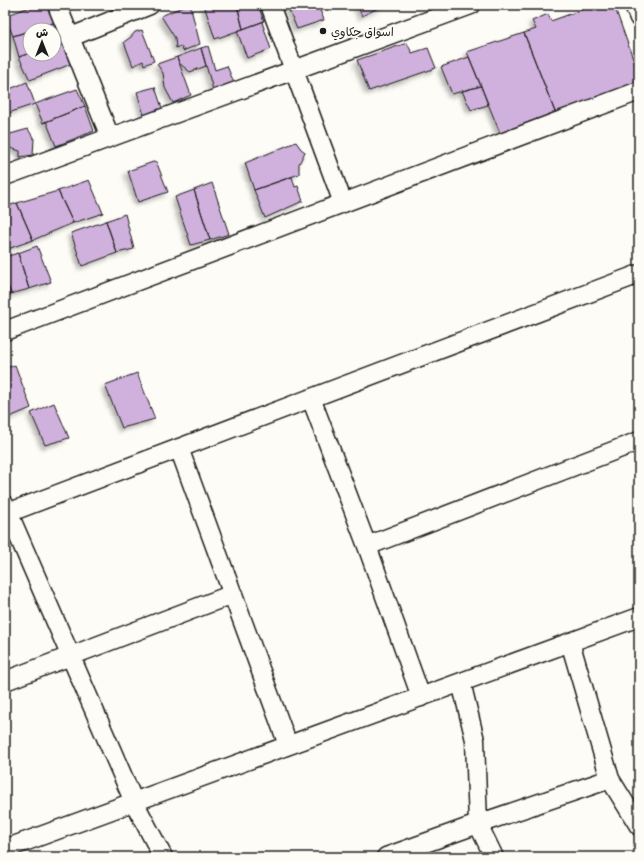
<svg xmlns="http://www.w3.org/2000/svg" width="644" height="862" viewBox="0 0 644 862" font-family="'Patrick Hand','Playpen Sans Arabic',sans-serif">
	<defs>
		<filter id="shadow"><feDropShadow dx="-3.5" dy="3.5" stdDeviation="2" flood-color="#0004"/></filter>
	</defs>
	<rect width="100%" height="100%" fill="#fdfcf7"/>
	<filter id="ink" filterUnits="userSpaceOnUse"><feTurbulence type="fractalNoise" baseFrequency=".025" numOctaves="2"/><feDisplacementMap in="SourceGraphic" scale="8" xChannelSelector="R" yChannelSelector="G"/><feConvolveMatrix kernelMatrix="1 2 1 2 8 2 1 2 1" color-interpolation-filters="sRGB"/></filter>
	<g filter="url(#ink)">
		<path fill="#d0b0dc" stroke="#1c1c1c" filter="url(#shadow)" d="M 35,5 L 48,5 L 56,22 L 13,36 L 5,16 Z
			M 187,5 L 190,5 L 200,44 L 183,51 L 181,46 L 176,48 L 175,38 L 161,16 Z
			M 204,5 L 237,5 L 243,29 L 215,39 Z
			M 237,5 L 258,5 L 264,21 L 243,29 Z
			M 287,5 L 318,5 L 324,20 L 297,29 Z
			M 357,5 L 384,5 L 362,16 Z
			M 595,5 L 614,5 L 639,75 L 639,84 L 555,112 L 524,33 L 536,29 L 532,21 L 548,14 L 551,21 Z
			M 56,22 L 62,40 L 54,43 L 54,30 L 32,30 Z
			M 262,22 L 271,49 L 247,58 L 237,31 Z
			M 142,30 L 154,61 L 144,65 L 143,61 L 133,66 L 124,42 L 131,37 L 135,32 Z
			M 30,31 L 30,53 L 19,57 L 13,36 Z
			M 524,33 L 555,112 L 500,133 L 467,52 Z
			M 62,40 L 71,64 L 30,80 L 19,57 L 30,53 L 30,54 L 54,54 L 54,43 Z
			M 407,43 L 412,53 L 428,48 L 436,68 L 369,91 L 357,60 Z
			M 208,46 L 215,70 L 227,66 L 235,85 L 214,93 L 201,48 Z
			M 201,48 L 206,66 L 190,72 L 179,63 L 177,57 Z
			M 177,57 L 191,95 L 173,103 L 165,88 L 163,73 L 157,64 Z
			M 469,57 L 481,86 L 452,94 L 441,67 Z
			M 27,82 L 35,104 L 5,114 L 5,91 Z
			M 481,86 L 488,105 L 471,110 L 462,91 Z
			M 155,87 L 162,108 L 144,115 L 137,92 Z
			M 77,89 L 85,106 L 43,123 L 35,104 Z
			M 85,106 L 94,131 L 56,146 L 46,121 L 43,123 Z
			M 28,129 L 34,139 L 33,155 L 20,157 L 20,151 L 10,148 L 7,135 Z
			M 296,142 L 301,149 L 305,152 L 299,164 L 299,174 L 254,190 L 245,163 Z
			M 156,161 L 168,192 L 138,202 L 128,171 Z
			M 292,177 L 295,187 L 298,186 L 303,201 L 265,218 L 254,190 Z
			M 89,180 L 103,213 L 73,223 L 58,191 Z
			M 212,183 L 229,234 L 210,240 L 194,190 Z
			M 194,190 L 210,240 L 191,245 L 175,197 Z
			M 58,191 L 73,223 L 33,240 L 17,203 Z
			M 17,203 L 33,240 L 5,250 L 5,207 Z
			M 125,214 L 134,249 L 117,253 L 106,221 Z
			M 106,221 L 117,253 L 82,266 L 71,233 Z
			M 37,246 L 51,282 L 29,289 L 18,253 Z
			M 18,253 L 29,289 L 11,294 L 5,279 L 5,257 Z
			M 5,279 L 11,294 L 5,297 Z
			M 5,365 L 7,365 L 10,367 L 15,365 L 31,408 L 5,419 Z
			M 137,373 L 155,419 L 122,428 L 105,385 Z
			M 54,403 L 69,438 L 45,445 L 31,413 Z"/>
		<g fill="none" stroke-linecap="round" stroke-linejoin="round">
			<defs>
				<path id="minor" d="M 57,5 L 110,137
					M 270,5 L 343,203
					M 634,5 L 639,18
					M 71,37 L 150,5
					M 5,176 L 471,5
					M 5,331 L 639,91
					M 311,398 L 367,546
					M 179,448 L 288,745
					M 5,505 L 134,802 L 163,857
					M 5,514 L 639,274
					M 570,642 L 610,779 L 639,826
					M 5,681 L 233,594
					M 461,682 L 475,740 L 478,824 L 494,857
					M 421,697 L 367,546 L 639,441
					M 5,849 L 639,617
					M 386,857 L 478,824 L 610,779"/>
			</defs>
			<use href="#minor" stroke="#1c1c1c" stroke-width="21"/>
			<use href="#minor" stroke="#fdfcf7" stroke-width="18"/>
		</g>
	</g>
	<circle fill="#1c1c1c" stroke="#fdfcf7" stroke-width="1.5" cx="323" cy="31" r="4"/>
	<g text-anchor="middle" dominant-baseline="central" stroke-width="3" stroke-linejoin="round" paint-order="stroke">
		<g font-size="12" fill="#1c1c1c" stroke="#fdfcf7" text-anchor="start">
			<text x="331" y="31">اسواق جكاوي</text>
		</g>
	</g>
	<rect width="644" height="862" fill="none" stroke="#fdfcf7" stroke-width="20"/>
	<rect x="10" y="10" width="624" height="842" fill="none" stroke="#1c1c1c" stroke-width="1.5" filter="url(#ink)"/>
	<g transform="translate(42 42)"><circle r="19" fill="#fdfcf7" stroke="#a3a29f"/>
	<path d="M0-3L7 15L0 10L-7 15Z" fill="#1c1c1c"/>
	<text y="-6" font-size="11" font-weight="bold" text-anchor="middle" fill="#1c1c1c">ش</text>
	</g>
</svg>
